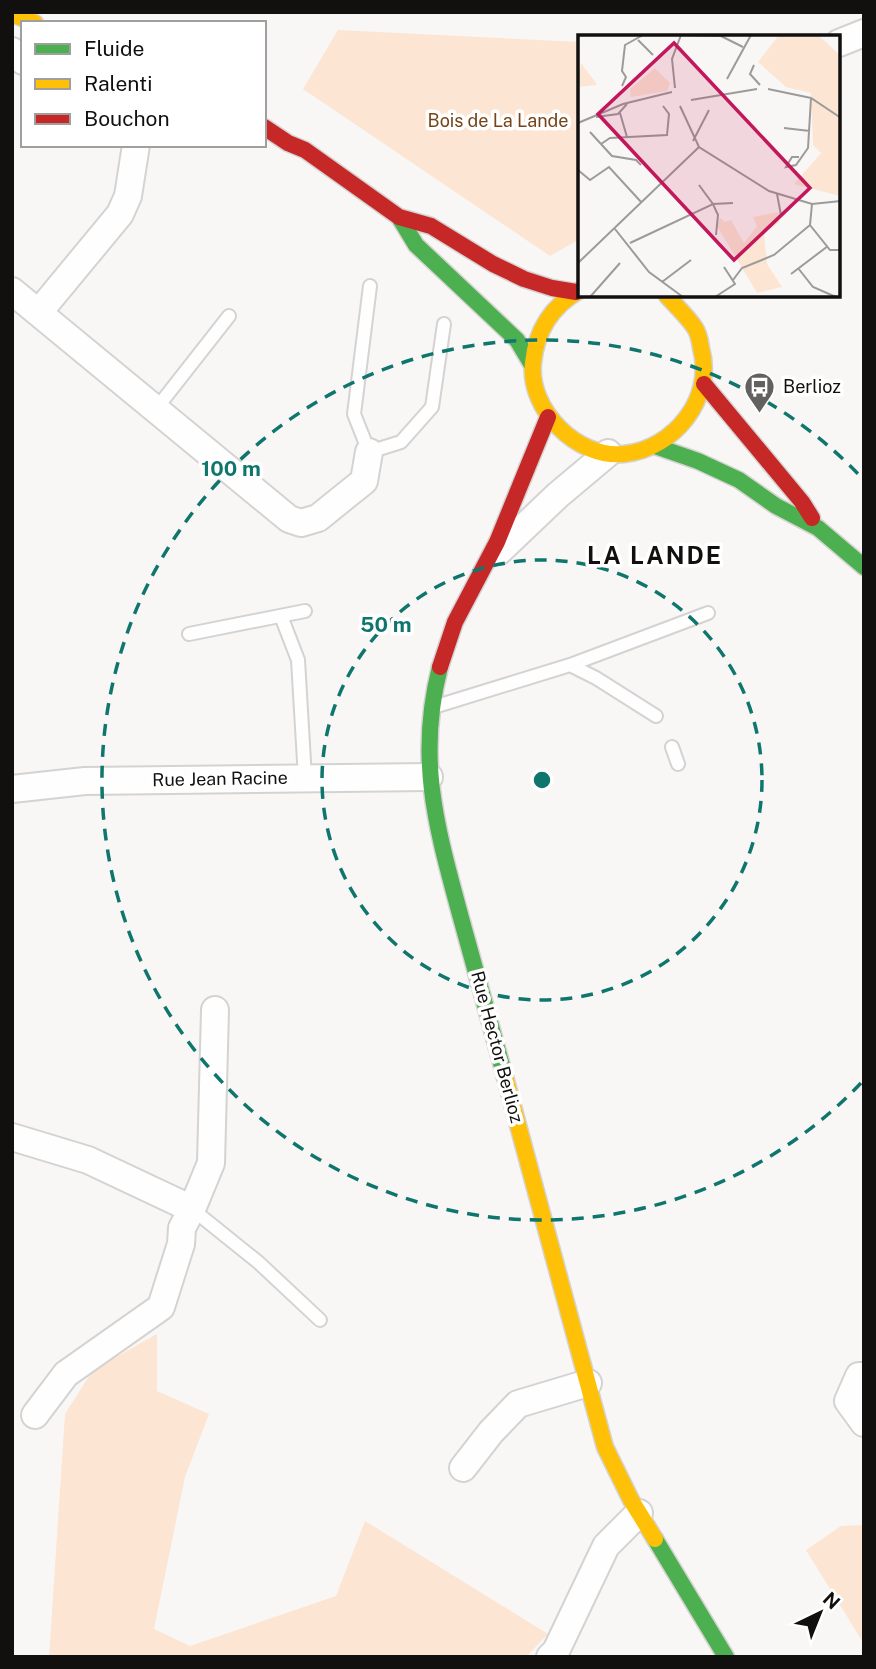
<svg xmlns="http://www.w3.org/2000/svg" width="876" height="1669" font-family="'Public Sans',sans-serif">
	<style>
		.green { fill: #fce5d3 }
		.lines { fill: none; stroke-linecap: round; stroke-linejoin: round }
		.lane-casing { stroke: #d5d3d2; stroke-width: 16 }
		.street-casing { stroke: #d5d3d2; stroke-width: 30 }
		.fast-casing { stroke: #d5d3d2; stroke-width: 19 }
		.slow-casing { stroke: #d5d3d2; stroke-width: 19 }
		.jam-casing { stroke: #d5d3d2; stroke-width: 19 }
		.lane { stroke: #fefefe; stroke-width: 12 }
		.street { stroke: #fefefe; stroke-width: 26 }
		.fast { stroke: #4caf50; stroke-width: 16 }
		.slow { stroke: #ffc107; stroke-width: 16 }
		.jam { stroke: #c62828; stroke-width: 16 }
		.ring { fill: none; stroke: #0f766e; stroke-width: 3.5; stroke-dasharray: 12 9 }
		.labels { text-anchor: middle; stroke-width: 7; stroke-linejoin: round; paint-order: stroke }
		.park-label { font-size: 18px; fill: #764417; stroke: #fff }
		.poi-label { font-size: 18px; fill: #11100f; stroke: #fff; text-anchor: start }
		.street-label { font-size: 18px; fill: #11100f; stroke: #fff }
		.district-label { font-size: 24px; font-weight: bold; letter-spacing: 2px; fill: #11100f; stroke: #fff }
		.inset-road { fill: none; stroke: #9c9b99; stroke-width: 2 }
		.view { fill: #c2185b; fill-opacity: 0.15; stroke: #c2185b; stroke-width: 3.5 }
		.inset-edge { fill: none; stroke: #11100f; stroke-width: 3.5 }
		.centre { fill: #0f766e; stroke: #fff; stroke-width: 3.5 }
		.ring-label { font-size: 21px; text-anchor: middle; font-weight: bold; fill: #0f766e; stroke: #fff; stroke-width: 7; stroke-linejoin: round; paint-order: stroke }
	</style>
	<rect width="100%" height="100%" fill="#f9f7f5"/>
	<path class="green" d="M338,30L580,42V239L550,256L303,89Z
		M157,1334V1391L209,1414L185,1477L154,1629L190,1646L336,1596L365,1521L548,1634L526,1657H49L65,1414L93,1370Z
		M864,1525V1644L806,1550L841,1526Z"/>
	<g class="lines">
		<defs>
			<path id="lane" d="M370,286L354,414L369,452L401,442L432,407L444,324
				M156,409L229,316
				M281,616L298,660L305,778
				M189,634L305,611
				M570,665L596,678L656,716
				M437,706L570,665L708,613
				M672,747L678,764
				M192,1209L258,1262L320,1320"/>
			<path id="street" d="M839,43L864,33
				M12,51L23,61
				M12,291L289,519L301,523L318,518L364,481L369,452
				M39,312L120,214L128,196L136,145
				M499,551L558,495L608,453
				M12,789L85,781L429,777
				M12,1137L88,1160L192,1209L182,1228L181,1244L161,1307L66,1374L35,1415
				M192,1209L211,1163L215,1010
				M864,1376H859L848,1401L864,1423
				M463,1468L491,1432L518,1404L588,1383
				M550,1657L556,1651L606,1546L639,1513"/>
			<path id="fast" d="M399,217L416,245L517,340L532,365
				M655,446L698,461L739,480L776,506L818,528L864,567
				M440,667C416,760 437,829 461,918C476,971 490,1024 505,1077
				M655,1539L726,1657"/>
			<path id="slow" d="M12,14L35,23
				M580,290C552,306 536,331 533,363C528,409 577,459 624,454C674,449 715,398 701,348C700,342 699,334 695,328C688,317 676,306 667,296
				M505,1077L605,1447L631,1500L655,1539"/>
			<path id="jam" d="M264,127L288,143L305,150L399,217L431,226L493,264L524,279L552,288L576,292
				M704,384L802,502L812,518
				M440,667L455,622L497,542L548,417"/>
		</defs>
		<use href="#lane" class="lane-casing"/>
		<use href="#street" class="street-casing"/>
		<use href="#fast" class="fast-casing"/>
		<use href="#slow" class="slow-casing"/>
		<use href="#jam" class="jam-casing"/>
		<use href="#lane" class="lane"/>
		<use href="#street" class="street"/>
		<use href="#fast" class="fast"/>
		<use href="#slow" class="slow"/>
		<use href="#jam" class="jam"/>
	</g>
	<g class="ring">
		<circle cx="542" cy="780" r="220"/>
		<path d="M861 1083A440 440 0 1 1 861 477"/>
	</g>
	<defs>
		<symbol id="bus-pin" viewBox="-11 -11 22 30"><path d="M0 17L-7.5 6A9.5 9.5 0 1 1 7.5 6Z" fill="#626160" stroke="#fff"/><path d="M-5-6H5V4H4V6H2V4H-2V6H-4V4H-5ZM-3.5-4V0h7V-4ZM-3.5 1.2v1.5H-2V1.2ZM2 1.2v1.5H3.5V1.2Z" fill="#fff"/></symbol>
	</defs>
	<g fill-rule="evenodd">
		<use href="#bus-pin" x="742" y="370" width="35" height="47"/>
	</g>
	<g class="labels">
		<g class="park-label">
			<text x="498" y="127">Bois de La Lande</text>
		</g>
		<g class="poi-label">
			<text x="783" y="393">Berlioz</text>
		</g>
		<g class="street-label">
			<text transform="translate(220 779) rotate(-1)" y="6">Rue Jean Racine</text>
			<text transform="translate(497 1047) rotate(75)" y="6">Rue Hector Berlioz</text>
		</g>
		<g class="district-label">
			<text x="655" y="564">LA LANDE</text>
		</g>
	</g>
	<g transform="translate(578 35)">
		<rect width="262" height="262" fill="#f9f7f5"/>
		<path d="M201,0H240L262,20V161L216,149L243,118L235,110L233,58L208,52L180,27ZM3,28L18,48L19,50L0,52ZM77,33L92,48L89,56L53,62L52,54ZM201,177V188L186,198L189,229L204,252L179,258L139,191L142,183L147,187L153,185L166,208L179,191L175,182Z" fill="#fce5d3"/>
		<path class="inset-road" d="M105,0L143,1L165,12M60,5L75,20M176,30L172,39L182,50M149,44L173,0M44,51L48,42L44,36L47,10L65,0M97,53L94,24L103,0M190,54L233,63L263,83M113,65L179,54M102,71L121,112L191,156L234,169L263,166M42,78L49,102M18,82L40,79L49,69M0,88L45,69L94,57M206,93L232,96M12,97L34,121L58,125L63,130M115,106L131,75M23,109L32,103L89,100L91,79L85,71M221,122H214L208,132L218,130L230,113L233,63M0,135L12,145L31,132L64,168M121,150L135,169L155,168M199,159L203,180M234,169L232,190L252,215H263M37,194L71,237L105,262M52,208L135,169L140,180L138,200M0,228L121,112M220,233L235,252L258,262M213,239L250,211M155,245L164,233L196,220L232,190M84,247L113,225M12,262L42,228M137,262L157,249L146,232"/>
		<path class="view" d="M96,8L232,153L156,225L20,79Z"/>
		<rect width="262" height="262" class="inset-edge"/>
	</g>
	<circle cx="542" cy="780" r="10" class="centre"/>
	<g class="ring-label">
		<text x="231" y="476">100 m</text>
		<text x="386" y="632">50 m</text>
	</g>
	<rect width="876" height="1669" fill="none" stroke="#11100f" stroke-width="28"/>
	<rect x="21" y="21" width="245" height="126" fill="#ffffff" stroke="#a09f9f" stroke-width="2"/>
	<rect x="35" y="44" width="35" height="10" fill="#4caf50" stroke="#a09f9f" stroke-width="2"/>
	<text x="84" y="56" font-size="21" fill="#11100f">Fluide</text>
	<rect x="35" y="79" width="35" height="10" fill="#ffc107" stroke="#a09f9f" stroke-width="2"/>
	<text x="84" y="91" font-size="21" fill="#11100f">Ralenti</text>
	<rect x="35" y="114" width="35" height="10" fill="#c62828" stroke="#a09f9f" stroke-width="2"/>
	<text x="84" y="126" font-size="21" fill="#11100f">Bouchon</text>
	<g transform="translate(820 1613) rotate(43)" stroke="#ffffff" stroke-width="5" paint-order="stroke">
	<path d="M0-5L12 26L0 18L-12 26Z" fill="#11100f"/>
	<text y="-10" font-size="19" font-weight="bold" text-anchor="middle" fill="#11100f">N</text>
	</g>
</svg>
